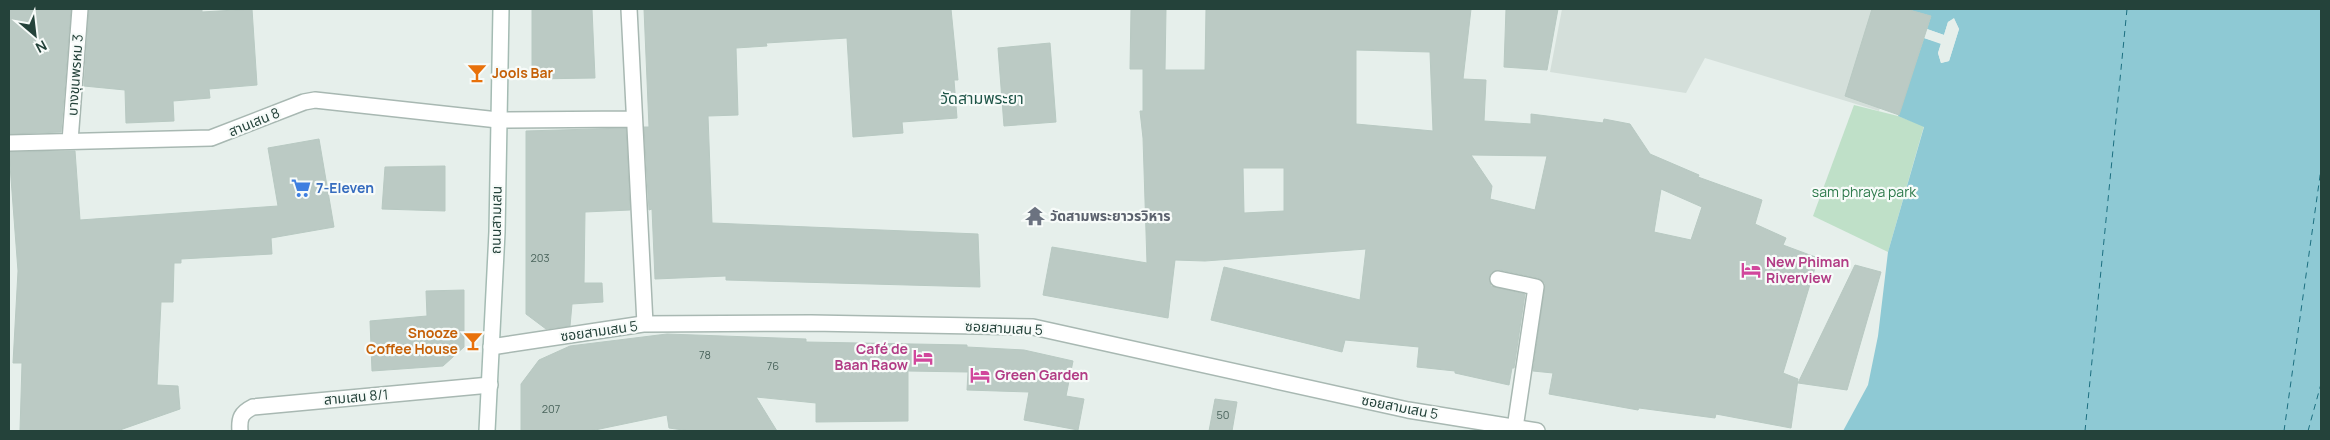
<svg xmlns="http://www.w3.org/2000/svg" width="2330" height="440" font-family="Manrope,'Noto Sans Thai',sans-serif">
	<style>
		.built { fill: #d4dfda }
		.green { fill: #bfe0c8 }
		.water { fill: #8ec9d4 }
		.pier { fill: #e6efeb }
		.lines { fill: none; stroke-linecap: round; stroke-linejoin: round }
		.ferry { stroke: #1c6f80; stroke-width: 1; stroke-dasharray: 6 5; stroke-linecap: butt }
		.building { fill: #bbcac4; stroke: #b8c9c2; fill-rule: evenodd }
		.minor-casing { stroke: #a8b8b2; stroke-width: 18 }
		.secondary-casing { stroke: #a4bbb3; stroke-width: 18 }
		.minor { stroke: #fff; stroke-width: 15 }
		.secondary { stroke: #fff; stroke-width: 15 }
		.labels { text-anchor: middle; stroke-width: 4.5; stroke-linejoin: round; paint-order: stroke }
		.number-label { font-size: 11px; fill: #4a645c }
		.food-label { font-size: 14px; font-weight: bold; fill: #c56008; stroke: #f7fbf9; text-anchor: start }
		.street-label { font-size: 14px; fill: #24423a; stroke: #f7fbf9 }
		.shop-label { font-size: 14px; font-weight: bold; fill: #366cbe; stroke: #f7fbf9; text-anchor: start }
		.park-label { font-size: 14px; fill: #2d7a4b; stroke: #f7fbf9 }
		.worship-label { font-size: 14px; font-weight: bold; fill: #5b616d; stroke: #f7fbf9; text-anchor: start }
		.hotel-label { font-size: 14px; font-weight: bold; fill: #b23c85; stroke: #f7fbf9; text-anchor: start }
		.quarter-label { font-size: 16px; fill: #1f5548; stroke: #f7fbf9 }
	</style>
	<rect width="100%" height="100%" fill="#e6efeb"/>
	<path class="built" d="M1562,9H1905L1879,111L1705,58L1686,93L1550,72Z"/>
	<path class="green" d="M1854,105L1898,116L1924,126L1888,252L1813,216Z"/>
	<path class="water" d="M1906,9H2321V431H1843L1868,385L1878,336L1888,252L1924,127L1898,116L1924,38L1941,43L1938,53L1941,63L1949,61L1959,29L1954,19L1948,22L1944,35L1927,29L1931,16Z"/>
	<path class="pier" d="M1954,18L1959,29L1949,61L1941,63L1938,53L1941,44L1924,38L1925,36L1942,42L1940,53L1943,60L1947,59L1956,29L1953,22L1950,24L1945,37L1926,32L1927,29L1944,35L1948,22Z"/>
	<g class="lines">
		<path class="ferry" d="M2085,431L2127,9
			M2284,431L2321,169
			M2308,431L2321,384"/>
	</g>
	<path class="building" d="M9,9H71L61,132L9,134Z
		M89,9H202V12L252,9L257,85L209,89L210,98L173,101L174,121L126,123L125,90L84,86Z
		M532,9H592L595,78L532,79Z
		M644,9H951L958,80H954L957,118L902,122L903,133L853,137L847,38L766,43L767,46L736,48L738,115L708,116L712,223L978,234L980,287L726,280V276L655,279L652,209L649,210L644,127H649Z
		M1131,9H1166L1165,70H1205L1206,9H1471L1463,79L1486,80L1484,121L1531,124V114L1603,123L1604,119L1630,124L1650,154L1699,175L1698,177L1762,200L1755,224L1786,238L1783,245L1818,258L1783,373L1798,379L1791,428L1716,414L1715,418L1639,408L1638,410L1549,394L1553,373L1533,371L1545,283L1538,278L1500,270L1491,273L1489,278L1491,286L1525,294L1514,368H1512L1509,385L1455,373V371L1417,367L1419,347L1345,340L1342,352L1211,320L1224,267L1360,300L1366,249L1205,261L1175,260L1168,318L1043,295L1052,247L1147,263L1143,138L1140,111H1143V69H1130ZM1356,50L1430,52L1433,131L1356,124ZM1471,155L1547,156L1535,210L1490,199L1492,186ZM1243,168H1284V211L1244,213ZM1661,189L1702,207L1691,240L1654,232Z
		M1506,9H1558L1547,70L1504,67Z
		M1872,9H1906L1931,16L1899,115L1845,96Z
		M1050,43L1056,122L1004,126L998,48Z
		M626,128L630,210L585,212L584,283H602L603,302L572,304L570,326L546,329L526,314V131Z
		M319,139L334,227L271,238L272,254L181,259V263H174L173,302H161L157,385L178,386L180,409L117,431H20L22,363H13L18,271L9,152L75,151L80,220L278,206L268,148Z
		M445,166V211L382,209L385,167Z
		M1855,265L1881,272L1847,390L1798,383Z
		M464,290V347L443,366L372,371L370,321L427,316L426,291Z
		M667,334L806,339V342L967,345V347L1024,350L1073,361L1066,396L1084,399L1078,430L1024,420L1029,392L967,390L968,372L908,371V421L816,422V403L756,397L777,431H690L669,428L667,415L590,431H521V384L539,360L570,346Z
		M1215,399L1237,402L1232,431H1209Z"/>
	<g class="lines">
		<defs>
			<path id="minor" d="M629,9L645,324
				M70,141L80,9
				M9,143L211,138L304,102L315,100L498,120L633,119
				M1498,279L1536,287L1515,428
				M491,347L643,324L811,323L1033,327L1408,410L1537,431
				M240,431C239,418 241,413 253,407L490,385"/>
			<path id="secondary" d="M487,431L497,232L501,9"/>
		</defs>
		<use href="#minor" class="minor-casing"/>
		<use href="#secondary" class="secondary-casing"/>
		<use href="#minor" class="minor"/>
		<use href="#secondary" class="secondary"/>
	</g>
	<defs>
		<symbol id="bar-bare" viewBox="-9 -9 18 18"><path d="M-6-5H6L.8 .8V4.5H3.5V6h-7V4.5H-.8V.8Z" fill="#e8710a" stroke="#f7fbf9" stroke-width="2.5" paint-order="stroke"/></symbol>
		<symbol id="supermarket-bare" viewBox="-9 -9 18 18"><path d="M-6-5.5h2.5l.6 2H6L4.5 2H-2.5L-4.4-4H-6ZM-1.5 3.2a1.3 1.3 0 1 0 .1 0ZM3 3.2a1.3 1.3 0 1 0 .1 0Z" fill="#3f7fe0" stroke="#f7fbf9" stroke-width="2.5" paint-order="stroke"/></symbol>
		<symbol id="temple-bare" viewBox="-9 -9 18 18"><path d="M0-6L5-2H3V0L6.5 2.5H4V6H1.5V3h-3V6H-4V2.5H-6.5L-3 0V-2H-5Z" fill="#6b7280" stroke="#f7fbf9" stroke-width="2.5" paint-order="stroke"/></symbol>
		<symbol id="hotel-bare" viewBox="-9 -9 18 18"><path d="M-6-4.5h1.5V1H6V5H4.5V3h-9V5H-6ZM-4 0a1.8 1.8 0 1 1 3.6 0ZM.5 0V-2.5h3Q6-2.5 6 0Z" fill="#d1479c" stroke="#f7fbf9" stroke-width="2.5" paint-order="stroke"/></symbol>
	</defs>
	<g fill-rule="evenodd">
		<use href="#bar-bare" x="463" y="59" width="28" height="28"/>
		<use href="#supermarket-bare" x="287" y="174" width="28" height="28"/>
		<use href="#temple-bare" x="1021" y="202" width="28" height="28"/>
		<use href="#hotel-bare" x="1737" y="256" width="28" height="28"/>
		<use href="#bar-bare" x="459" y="327" width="28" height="28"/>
		<use href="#hotel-bare" x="909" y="343" width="28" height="28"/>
		<use href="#hotel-bare" x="966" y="361" width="28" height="28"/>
	</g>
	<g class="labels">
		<g class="number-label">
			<text x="540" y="262">203</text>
			<text x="705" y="359">78</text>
			<text x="773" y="370">76</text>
			<text x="551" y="413">207</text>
			<text x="1223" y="419">50</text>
		</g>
		<g class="food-label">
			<text x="492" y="78">Jools Bar</text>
			<text x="458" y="338" text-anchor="end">Snooze<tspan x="458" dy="16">Coffee House</tspan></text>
		</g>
		<g class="street-label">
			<text transform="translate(75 75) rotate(-86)" y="5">บางขุนพรหม 3</text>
			<text transform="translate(254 122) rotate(-22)" y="5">สานเสน 8</text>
			<text transform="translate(496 220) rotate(-89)" y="5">ถนนสามเสน</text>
			<text transform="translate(1004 328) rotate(3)" y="5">ซอยสามเสน 5</text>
			<text transform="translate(599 331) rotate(-8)" y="5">ซอยสามเสน 5</text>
			<text transform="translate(356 397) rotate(-5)" y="5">สามเสน 8/1</text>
			<text transform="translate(1400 407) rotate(11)" y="5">ซอยสามเสน 5</text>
		</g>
		<g class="shop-label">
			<text x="316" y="193">7-Eleven</text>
		</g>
		<g class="park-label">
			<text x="1864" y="197">sam phraya park</text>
		</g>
		<g class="worship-label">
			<text x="1050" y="221">วัดสามพระยาวรวิหาร</text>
		</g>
		<g class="hotel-label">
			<text x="1766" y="267">New Phiman<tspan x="1766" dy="16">Riverview</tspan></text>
			<text x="908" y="354" text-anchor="end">Café de<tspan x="908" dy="16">Baan Raow</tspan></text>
			<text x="995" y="380">Green Garden</text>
		</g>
		<g class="quarter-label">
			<text x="982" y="104">วัดสามพระยา</text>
		</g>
	</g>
	<rect width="2330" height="440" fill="none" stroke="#24423a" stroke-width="20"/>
	<g transform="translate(35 35) rotate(152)" stroke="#f7fbf9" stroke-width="4" paint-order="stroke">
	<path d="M0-4L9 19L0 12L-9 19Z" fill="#24423a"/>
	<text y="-8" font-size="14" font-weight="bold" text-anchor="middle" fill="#24423a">N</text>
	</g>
</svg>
